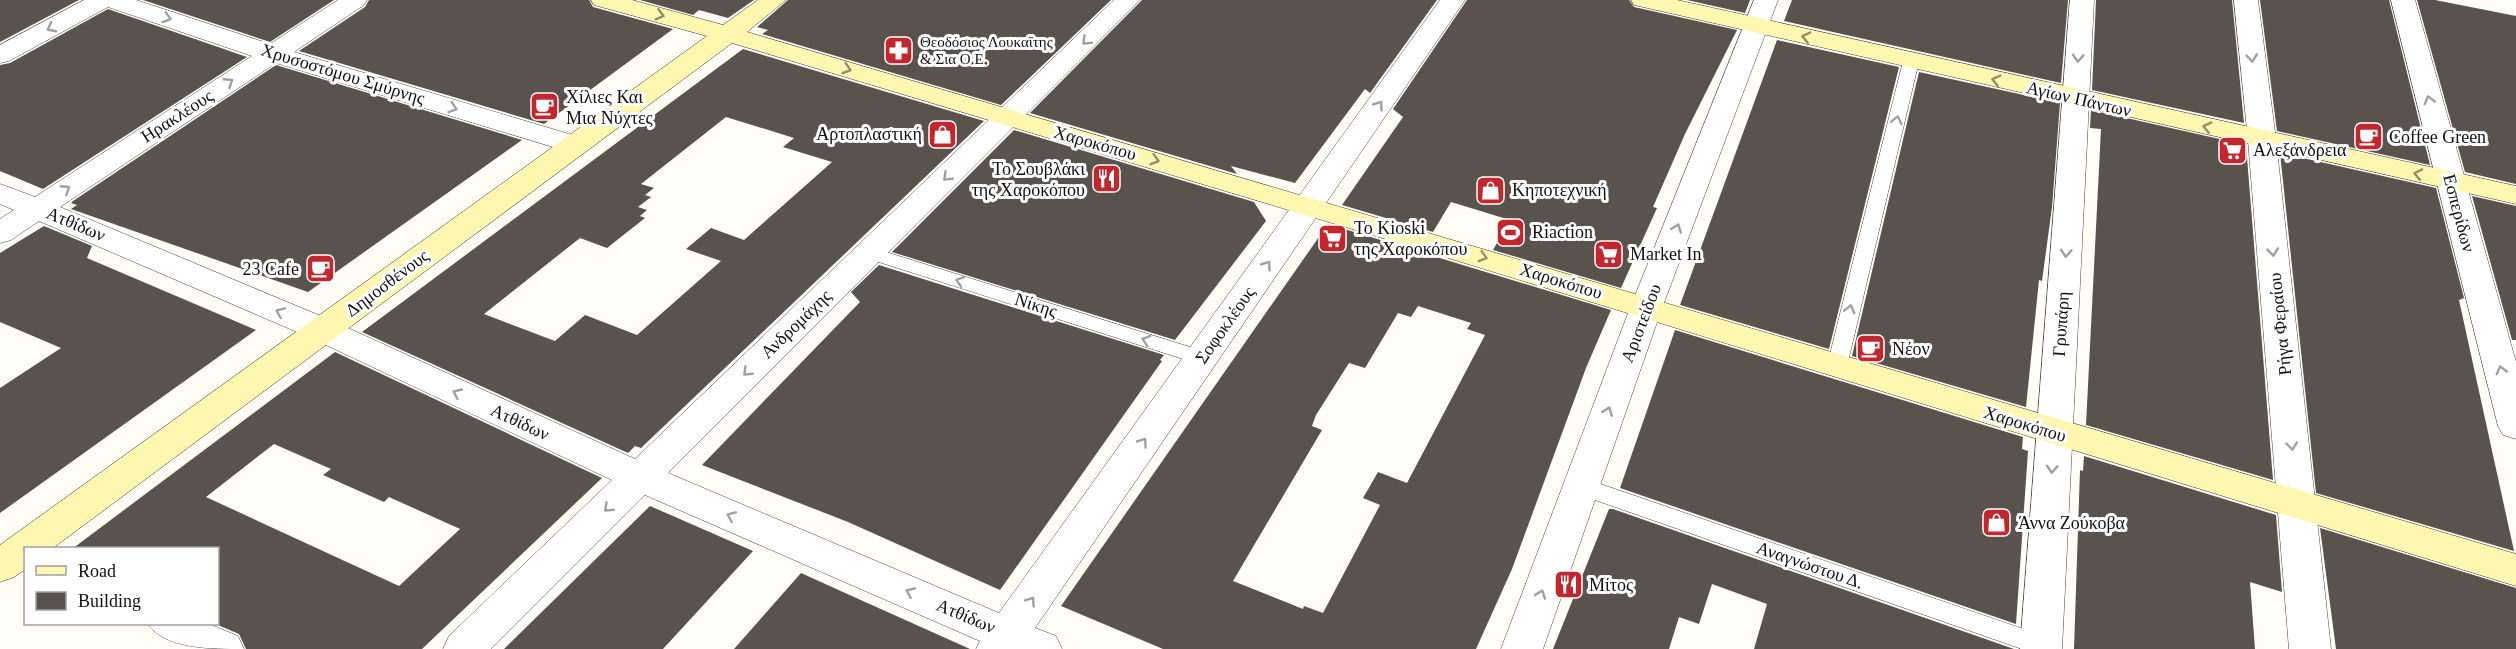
<svg xmlns="http://www.w3.org/2000/svg" width="2516" height="649" font-family="Georgia,serif">
	<style>
		.building { fill: #5a524d; fill-rule: evenodd }
		.lines { fill: none; stroke-linecap: round; stroke-linejoin: round }
		.lane-casing { stroke: #444; stroke-width: 1 }
		.street-casing { stroke: #444; stroke-width: 1 }
		.secondary-casing { stroke: #333; stroke-width: 1 }
		.lane { fill: #fff; fill-rule: evenodd }
		.street { fill: #fff; fill-rule: evenodd }
		.secondary { fill: #fff6b0; fill-rule: evenodd }
		.oneway { stroke: #948f68 }
		.oneway2 { stroke: #a0a0a0 }
		.labels { text-anchor: middle; stroke-width: 6; stroke-linejoin: round; paint-order: stroke }
		.far-poi-label { font-size: 15px; fill: #111; stroke: #fff; text-anchor: start }
		.street-label { font-size: 18px; fill: #111; stroke: #fff }
		.poi-label { font-size: 18px; fill: #111; stroke: #fff; text-anchor: start }
	</style>
	<rect width="100%" height="100%" fill="#fffdf5"/>
	<path class="building" d="M0,0H79L0,42Z
		M143,0H334L270,42Z
		M369,0H589L593,7L673,29L544,124L299,51L365,7Z
		M640,0H754L728,18L699,10L693,15Z
		M788,0H1111L1001,105L762,34L768,30L757,27Z
		M1142,0H1437L1370,93L1365,89L1295,183L1231,166L1237,174L1030,113Z
		M1467,0H1629L1634,7L1737,30L1685,134L1653,207L1657,208L1621,288L1493,250L1510,220L1451,202L1433,232L1342,205L1403,117L1393,109Z
		M1687,0H1750L1745,13Z
		M1792,0H2068L2061,83L1784,21Z
		M2096,0H2232L2244,123L2092,90Z
		M2260,0H2389L2430,165L2277,131Z
		M2417,0H2435L2516,16V184L2465,172Z
		M108,9L247,57L43,189L0,171V65L10,63Z
		M1777,40L1899,67L1829,349L1680,305Z
		M743,49L984,121L641,448L635,446L628,453L362,332ZM726,117L794,138L783,147L832,162L744,240L711,228L686,249L721,261L637,335L585,315L555,341L484,314L580,238L607,248L645,218L640,216L647,210L638,207L651,197L645,195L654,188L641,184Z
		M276,65L522,140L308,292L71,209L77,205L71,203L73,201Z
		M1919,72L2060,103L2052,207L2042,281L2039,280L2026,407L1852,356Z
		M2091,110L2246,145L2273,480L2086,425L2101,129L2090,128Z
		M1014,130L1254,202L1266,221L1175,340L892,252Z
		M2280,153L2436,188L2464,298L2459,300L2514,551L2316,493Z
		M2472,196L2516,206V340H2512Z
		M1328,224L1611,310L1586,368L1512,569L1476,649H1163L1061,606ZM1418,306L1471,323L1467,329L1485,335L1407,483L1378,472L1363,498L1380,505L1323,613L1304,606L1303,609L1233,581L1322,430L1312,426L1316,415L1349,363L1365,368L1398,313L1411,317Z
		M44,226L92,246L87,258L256,330L0,513V388L61,348L0,322V253Z
		M879,265L1164,355L1160,360L1162,361L1000,590L848,522L702,465L860,302L851,292Z
		M1675,330L2023,437L2022,449L2028,451L2016,624L1620,488Z
		M335,352L602,478L422,649H246L239,634L218,625V549H72ZM274,444L331,469L323,475L384,502L389,497L460,529L399,586L206,497Z
		M2084,456L2276,515L2282,592L2250,582L2255,649H2074L2080,470L2083,471Z
		M650,506L753,551L663,649H504Z
		M1609,509H1613L2014,649H1754L1767,604L1712,584L1699,624L1679,617L1669,649H1553Z
		M2320,528L2516,588V649H2336Z
		M801,573L854,597L970,649H734Z"/>
	<g class="lines">
		<defs>
			<path id="lane" d="M1911,56L1919,61L1847,366L1844,371L1837,373L1830,371L1827,366L1903,61Z
				M870,247L1209,353L1212,358L1209,363L1202,365L863,257L861,253Z
				M1580,477L2041,635L2050,638L2053,645L2051,649H2022L1572,492L1569,486L1572,480Z"/>
			<path id="street" d="M84,0H136L270,44L338,0H367L364,5L294,52L586,139L590,145L586,151L576,154L276,63L60,207L335,322L635,459L1114,0H1140L668,473L999,613L1440,0H1465L1035,628L1056,636L1062,649H976L980,641L645,495L491,649H443L449,636L612,480L311,338L39,221L11,240L0,243V219L14,210L0,204V184L35,197L252,56L108,7L9,61L0,63V45Z
				M1754,0H1778L1662,308L1543,649H1501L1630,308Z
				M2070,0H2094L2062,649H2020Z
				M2234,0H2258L2276,140L2331,649H2289L2248,140Z
				M2391,0H2415L2516,362V439L2503,435L2498,426Z
				M148,624H209L238,636L244,649C212,649 164,649 148,624Z"/>
			<path id="secondary" d="M591,0H632L723,25L758,0H786L747,32L2516,554V586L1432,253L732,43L53,548H26V569L14,577L0,582V545L707,36L594,5Z
				M1631,0H1677L2516,186V204L1643,7L1634,5Z"/>
		</defs>
		<use href="#lane" class="lane-casing"/>
		<use href="#street" class="street-casing"/>
		<use href="#secondary" class="secondary-casing"/>
		<use href="#lane" class="lane"/>
		<use href="#street" class="street"/>
		<use href="#secondary" class="secondary"/>
	</g>
	<defs><path id="oneway-chevron" d="M-2-3.5L2.5 0L-2 3.5" fill="none" stroke-width="1.6" stroke-linecap="round" stroke-linejoin="round" transform="scale(1.5)"/></defs>
	<g class="oneway">
		<use href="#oneway-chevron" transform="translate(660 15) rotate(15)"/>
		<use href="#oneway-chevron" transform="translate(1806 37) rotate(-167)"/>
		<use href="#oneway-chevron" transform="translate(847 69) rotate(17)"/>
		<use href="#oneway-chevron" transform="translate(1996 80) rotate(-167)"/>
		<use href="#oneway-chevron" transform="translate(2207 127) rotate(-167)"/>
		<use href="#oneway-chevron" transform="translate(1155 160) rotate(16)"/>
		<use href="#oneway-chevron" transform="translate(2418 174) rotate(-168)"/>
		<use href="#oneway-chevron" transform="translate(1483 257) rotate(17)"/>
	</g>
	<g class="oneway2">
		<use href="#oneway-chevron" transform="translate(167 18) rotate(18)"/>
		<use href="#oneway-chevron" transform="translate(51 28) rotate(152)"/>
		<use href="#oneway-chevron" transform="translate(1086 41) rotate(136)"/>
		<use href="#oneway-chevron" transform="translate(2078 58) rotate(94)"/>
		<use href="#oneway-chevron" transform="translate(2252 58) rotate(83)"/>
		<use href="#oneway-chevron" transform="translate(229 82) rotate(-33)"/>
		<use href="#oneway-chevron" transform="translate(2429 100) rotate(-105)"/>
		<use href="#oneway-chevron" transform="translate(1379 105) rotate(-55)"/>
		<use href="#oneway-chevron" transform="translate(453 108) rotate(17)"/>
		<use href="#oneway-chevron" transform="translate(1897 120) rotate(-76)"/>
		<use href="#oneway-chevron" transform="translate(947 177) rotate(136)"/>
		<use href="#oneway-chevron" transform="translate(66 189) rotate(-33)"/>
		<use href="#oneway-chevron" transform="translate(1677 228) rotate(-69)"/>
		<use href="#oneway-chevron" transform="translate(2273 252) rotate(84)"/>
		<use href="#oneway-chevron" transform="translate(2066 253) rotate(94)"/>
		<use href="#oneway-chevron" transform="translate(1267 265) rotate(-55)"/>
		<use href="#oneway-chevron" transform="translate(960 281) rotate(-162)"/>
		<use href="#oneway-chevron" transform="translate(1850 309) rotate(-76)"/>
		<use href="#oneway-chevron" transform="translate(280 312) rotate(-157)"/>
		<use href="#oneway-chevron" transform="translate(1146 340) rotate(-162)"/>
		<use href="#oneway-chevron" transform="translate(2501 370) rotate(-105)"/>
		<use href="#oneway-chevron" transform="translate(747 372) rotate(136)"/>
		<use href="#oneway-chevron" transform="translate(457 393) rotate(-155)"/>
		<use href="#oneway-chevron" transform="translate(1608 411) rotate(-69)"/>
		<use href="#oneway-chevron" transform="translate(1143 442) rotate(-55)"/>
		<use href="#oneway-chevron" transform="translate(2292 446) rotate(84)"/>
		<use href="#oneway-chevron" transform="translate(2052 469) rotate(94)"/>
		<use href="#oneway-chevron" transform="translate(608 508) rotate(136)"/>
		<use href="#oneway-chevron" transform="translate(731 516) rotate(-157)"/>
		<use href="#oneway-chevron" transform="translate(910 592) rotate(-157)"/>
		<use href="#oneway-chevron" transform="translate(1541 594) rotate(-71)"/>
		<use href="#oneway-chevron" transform="translate(1031 601) rotate(-55)"/>
	</g>
	<defs>
		<symbol id="pharmacy-square" viewBox="-11 -11 22 22"><rect x="-9" y="-9" width="18" height="18" rx="4" fill="#c4262e" stroke="#fff"/><path d="M-2-6h4v4h4v4h-4v4h-4v-4h-4v-4h4Z" fill="#fff"/></symbol>
		<symbol id="cafe-square" viewBox="-11 -11 22 22"><rect x="-9" y="-9" width="18" height="18" rx="4" fill="#c4262e" stroke="#fff"/><path d="M-5.5-4.5H6V0H3Q3 3.5 0 3.5H-2.5Q-5.5 3.5-5.5 0ZM3-3.2v2h1.7v-2ZM-6 4.5H4V6H-6Z" fill="#fff"/></symbol>
		<symbol id="shop-square" viewBox="-11 -11 22 22"><rect x="-9" y="-9" width="18" height="18" rx="4" fill="#c4262e" stroke="#fff"/><path d="M-5-2.5h2.3a2.7 3.5 0 0 1 5.4 0H5L5.5 6h-11ZM-1.5-2.5h3a1.5 2.3 0 0 0-3 0Z" fill="#fff"/></symbol>
		<symbol id="supermarket-square" viewBox="-11 -11 22 22"><rect x="-9" y="-9" width="18" height="18" rx="4" fill="#c4262e" stroke="#fff"/><path d="M-6-5.5h2.5l.6 2H6L4.5 2H-2.5L-4.4-4H-6ZM-1.5 3.2a1.3 1.3 0 1 0 .1 0ZM3 3.2a1.3 1.3 0 1 0 .1 0Z" fill="#fff"/></symbol>
		<symbol id="restaurant-square" viewBox="-11 -11 22 22"><rect x="-9" y="-9" width="18" height="18" rx="4" fill="#c4262e" stroke="#fff"/><path d="M-5-6h1v4h1v-4h1v4h1v-4h1v5L-1.5 .5V6h-2V.5L-5-1ZM5-6V6H3V1.5H1.5Q1.5-4 5-6Z" fill="#fff"/></symbol>
		<symbol id="stadium-square" viewBox="-11 -11 22 22"><rect x="-9" y="-9" width="18" height="18" rx="4" fill="#c4262e" stroke="#fff"/><path d="M0-5a6.5 5 0 1 0 0 10a6.5 5 0 1 0 0-10ZM-3.5-1.8h7v3.6h-7Z" fill="#fff"/></symbol>
	</defs>
	<g fill-rule="evenodd">
		<use href="#pharmacy-square" x="882" y="34" width="33" height="33"/>
		<use href="#cafe-square" x="528" y="90" width="33" height="33"/>
		<use href="#shop-square" x="926" y="118" width="33" height="33"/>
		<use href="#cafe-square" x="2352" y="120" width="33" height="33"/>
		<use href="#supermarket-square" x="2216" y="134" width="33" height="33"/>
		<use href="#restaurant-square" x="1090" y="162" width="33" height="33"/>
		<use href="#shop-square" x="1474" y="174" width="33" height="33"/>
		<use href="#stadium-square" x="1494" y="216" width="33" height="33"/>
		<use href="#supermarket-square" x="1316" y="222" width="33" height="33"/>
		<use href="#supermarket-square" x="1592" y="238" width="33" height="33"/>
		<use href="#cafe-square" x="304" y="252" width="33" height="33"/>
		<use href="#cafe-square" x="1854" y="332" width="33" height="33"/>
		<use href="#shop-square" x="1980" y="506" width="33" height="33"/>
		<use href="#restaurant-square" x="1552" y="568" width="33" height="33"/>
	</g>
	<g class="labels">
		<g class="far-poi-label">
			<text x="920" y="47">Θεοδόσιος Λουκαΐτης<tspan x="920" dy="17">&amp; Σια Ο.Ε.</tspan></text>
		</g>
		<g class="street-label">
			<text transform="translate(343 74) rotate(17)" y="6">Χρυσοστόμου Σμύρνης</text>
			<text transform="translate(2079 99) rotate(13)" y="6">Αγίων Πάντων</text>
			<text transform="translate(177 116) rotate(-33)" y="6">Ηρακλέους</text>
			<text transform="translate(1095 143) rotate(16)" y="6">Χαροκόπου</text>
			<text transform="translate(2459 213) rotate(75)" y="6">Εσπερίδων</text>
			<text transform="translate(76 224) rotate(23)" y="6">Ατθίδων</text>
			<text transform="translate(1561 281) rotate(17)" y="6">Χαροκόπου</text>
			<text transform="translate(387 283) rotate(-37)" y="6">Δημοσθένους</text>
			<text transform="translate(1036 305) rotate(18)" y="6">Νίκης</text>
			<text transform="translate(1641 323) rotate(-69)" y="6">Αριστείδου</text>
			<text transform="translate(796 324) rotate(-44)" y="6">Ανδρομάχης</text>
			<text transform="translate(2061 324) rotate(-86)" y="6">Γρυπάρη</text>
			<text transform="translate(2280 324) rotate(-96)" y="6">Ρήγα Φεραίου</text>
			<text transform="translate(1225 325) rotate(-55)" y="6">Σοφοκλέους</text>
			<text transform="translate(520 422) rotate(25)" y="6">Ατθίδων</text>
			<text transform="translate(2025 424) rotate(17)" y="6">Χαροκόπου</text>
			<text transform="translate(1810 565) rotate(19)" y="6">Αναγνώστου Δ.</text>
			<text transform="translate(966 616) rotate(23)" y="6">Ατθίδων</text>
		</g>
		<g class="poi-label">
			<text x="566" y="103">Χίλιες Και<tspan x="566" dy="21">Μια Νύχτες</tspan></text>
			<text x="922" y="140" text-anchor="end">Αρτοπλαστική</text>
			<text x="2389" y="143">Coffee Green</text>
			<text x="2253" y="156">Αλεξάνδρεια</text>
			<text x="1085" y="175" text-anchor="end">Το Σουβλάκι<tspan x="1085" dy="21">της Χαροκόπου</tspan></text>
			<text x="1512" y="196">Κηποτεχνική</text>
			<text x="1354" y="234">Το Kioski<tspan x="1354" dy="21">της Χαροκόπου</tspan></text>
			<text x="1532" y="238">Riaction</text>
			<text x="1630" y="260">Market In</text>
			<text x="299" y="275" text-anchor="end">23 Cafe</text>
			<text x="1892" y="355">Νέον</text>
			<text x="2018" y="529">Άννα Ζούκοβα</text>
			<text x="1589" y="591">Μίτος</text>
		</g>
	</g>
	<rect x="24" y="547" width="195" height="78" fill="#ffffff" stroke="#a0a0a0" stroke-width="1.5"/>
	<rect x="36" y="566" width="30" height="9" fill="#fff6b0" stroke="#a0a0a0" stroke-width="1.5"/>
	<text x="78" y="577" font-size="18" fill="#111111">Road</text>
	<rect x="36" y="592" width="30" height="18" fill="#5a524d" stroke="#a0a0a0" stroke-width="1.5"/>
	<text x="78" y="607" font-size="18" fill="#111111">Building</text>
</svg>
